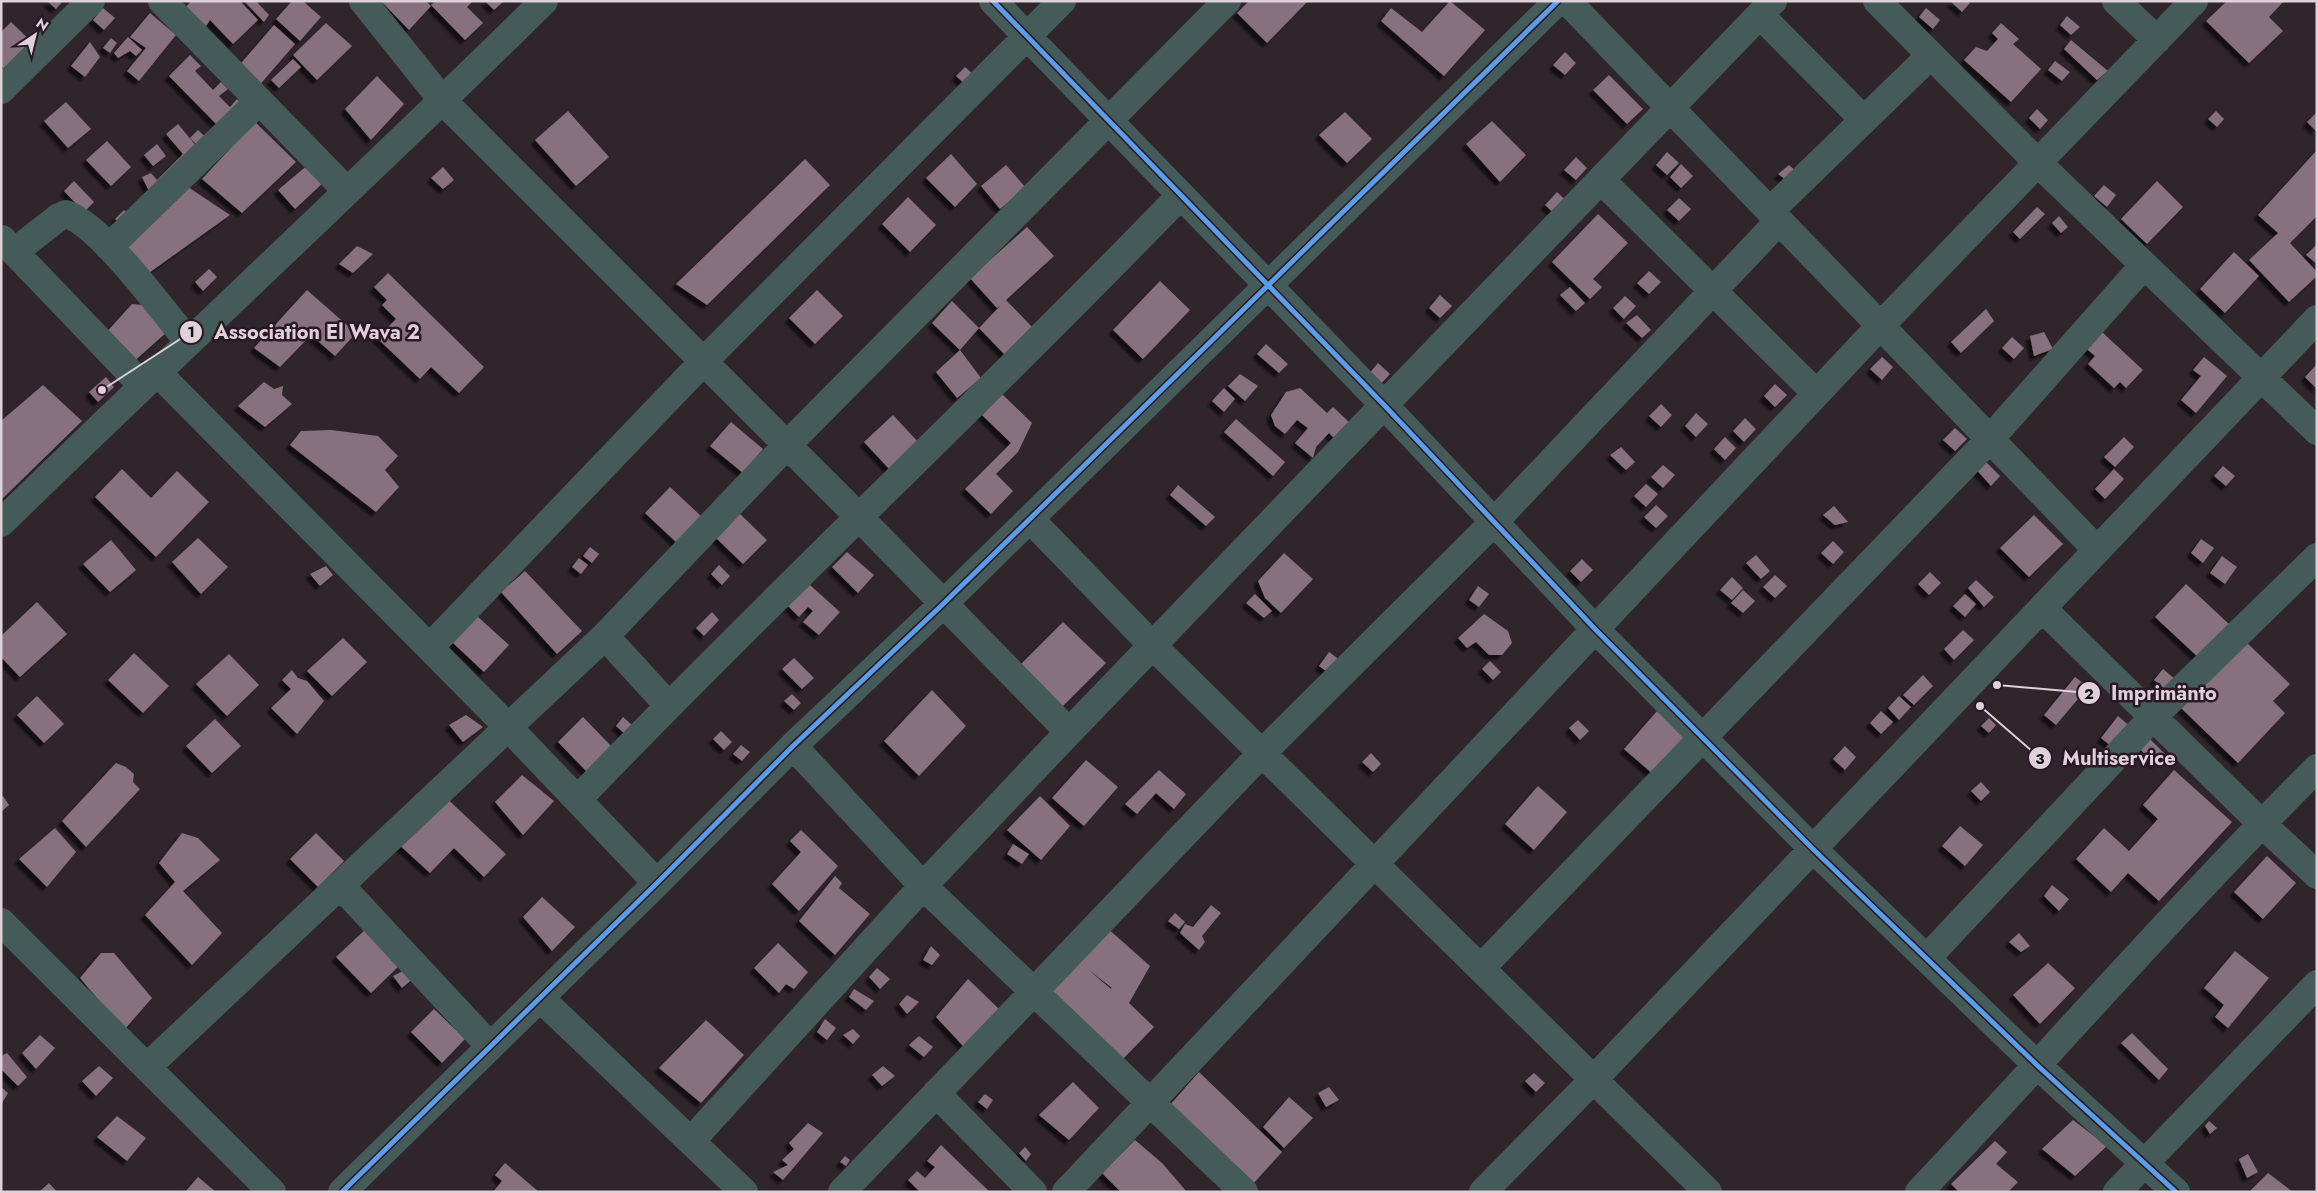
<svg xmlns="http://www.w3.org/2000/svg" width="2318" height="1193" font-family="Jost,sans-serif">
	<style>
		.building { fill: #86717d; fill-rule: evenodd; filter: url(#shadow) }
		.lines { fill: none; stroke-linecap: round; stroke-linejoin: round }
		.minor { stroke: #445b5a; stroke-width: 28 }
		.cycleway-casing { stroke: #2a1822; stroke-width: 8 }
		.cycleway { stroke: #5a9eea; stroke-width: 5 }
		.leader { fill: none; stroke: #ded1d8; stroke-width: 2 }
		.callout-dot { fill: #ded1d8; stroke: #2a1822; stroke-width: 2 }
		.mark-label { font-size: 15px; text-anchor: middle; font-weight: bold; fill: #111 }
		.callout-label { font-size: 20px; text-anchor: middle; font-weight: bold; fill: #ded1d8; stroke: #2a1822; stroke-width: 5; stroke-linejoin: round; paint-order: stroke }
	</style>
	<defs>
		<filter id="shadow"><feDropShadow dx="-4.5" dy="4.5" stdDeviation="1" flood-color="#0009"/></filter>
	</defs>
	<rect width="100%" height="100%" fill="#30252b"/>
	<path class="building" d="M47,1H63L56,9Z
		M191,1H240L258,20L233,44L210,20L206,26L186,7Z
		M244,1H256L269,15L264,22Z
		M292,1H303L321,17L300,41L276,19Z
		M381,1H426L431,6L409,30Z
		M436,1H473L467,7L483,23L465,40L431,5Z
		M485,1H504L494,10Z
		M1249,1H1308L1267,43L1237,13Z
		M1450,1L1485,30L1444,76L1381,21L1391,8L1422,32Z
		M1950,1H1968L1970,3L1962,12Z
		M2227,1H2284L2269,17L2283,31L2249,63L2206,21Z
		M103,8L115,18L104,30L93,20Z
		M1926,8L1940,20L1933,29L1919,17Z
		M150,13L176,35L139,81L127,71L146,48L130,37Z
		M2067,16L2080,27L2071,35L2060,25Z
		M11,22L36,46L9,73L1,66V32Z
		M326,23L352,46L317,80L293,55Z
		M2001,23L2019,39L2013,44L2041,69L2011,102L1964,60L1976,47L1987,51L1998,39L1992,33Z
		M274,25L295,44L257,88L236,69Z
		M128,37L142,50L136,56L130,51L118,58L114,53Z
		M111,38L117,43L110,53L103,48Z
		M2071,40L2108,71L2097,80L2064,49Z
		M90,42L100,57L85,77L71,66Z
		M1565,52L1576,63L1565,75L1553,65Z
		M190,55L201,66L195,71L213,90L221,82L228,89L219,96L230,107L237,99L246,108L223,131L169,76Z
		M293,59L301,67L279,88L271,80Z
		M2055,61L2070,72L2062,81L2048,70Z
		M965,67L974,75L966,85L956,76Z
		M1609,75L1643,109L1627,124L1593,90Z
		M377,76L404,104L371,140L345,109Z
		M66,102L91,129L68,148L44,121Z
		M2037,109L2048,120L2040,129L2029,118Z
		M568,111L609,157L576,186L535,140Z
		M2216,111L2224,119L2217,127L2208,119Z
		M1345,112L1372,139L1347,163L1319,135Z
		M2317,112V132L2307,122Z
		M1492,121L1526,155L1500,182L1466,144Z
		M255,122L296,162L242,213L202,179Z
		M178,124L202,153L156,197L148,189L142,177L151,173L157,180L183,154L166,134Z
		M198,130L212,143L204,152L190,138Z
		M107,141L131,167L111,186L86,160Z
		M157,144L166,156L153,166L144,155Z
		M2317,150V216L2290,243L2317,272V276L2289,302L2249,260L2278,233L2258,215Z
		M1667,152L1679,163L1667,175L1656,165Z
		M951,154L977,184L955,207L926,178Z
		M1576,157L1587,168L1576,180L1564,170Z
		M805,159L830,185L707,305L676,284Z
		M309,164L325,181L295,209L278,190Z
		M1681,164L1693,176L1681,188L1670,177Z
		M1006,165L1026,188L1000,209L981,186Z
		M1789,165L1799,174L1789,182L1778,174Z
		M443,167L454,180L443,189L431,178Z
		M74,181L94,202L84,212L64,191Z
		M2157,181L2183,207L2147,244L2121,219Z
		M2104,185L2116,195L2107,207L2094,196Z
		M188,187L230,215L146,275L122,253Z
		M1557,192L1569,203L1557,216L1545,205Z
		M908,197L936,225L910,252L882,224Z
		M1679,198L1691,209L1679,221L1667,210Z
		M2037,207L2045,214L2020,239L2013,232Z
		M124,210L133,220L124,228L115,219Z
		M1598,214L1628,243L1593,279L1602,287L1590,299L1552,262Z
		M2059,216L2068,227L2061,233L2052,223Z
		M1027,227L1054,256L1006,300L1034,329L1006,356L979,328L960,350L932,323L952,301L979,328L1001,305L997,308L970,278Z
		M2317,244V264L2306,255Z
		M357,246L373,254L353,273L339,264Z
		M2234,252L2259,276L2225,313L2200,289Z
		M209,269L217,277L203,291L195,282Z
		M1649,271L1661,282L1649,294L1637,283Z
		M388,273L484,367L459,393L431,367L420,379L377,338L396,319L382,305L387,300L374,287Z
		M1160,281L1190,310L1143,359L1113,330Z
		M1570,287L1585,303L1576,311L1560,295Z
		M307,290L356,333L335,356L311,335L280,367L254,348Z
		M817,290L843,316L815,344L789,318Z
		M1440,295L1452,306L1440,318L1429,308Z
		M1625,296L1636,306L1624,319L1613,308Z
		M132,304L142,305L168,331L131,364L104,335Z
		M1986,309L1994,321L1961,353L1951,342Z
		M1637,315L1651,330L1642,338L1626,323Z
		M2044,332L2053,349L2034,356L2030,336Z
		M2102,332L2143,370L2126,388L2120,382L2114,388L2088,364L2095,356L2081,344Z
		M2012,337L2024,348L2014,359L2002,348Z
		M1266,344L1288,364L1279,373L1257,354Z
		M960,350L981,378L957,398L936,372Z
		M1882,357L1893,367L1882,380L1870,369Z
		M2204,357L2227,376L2196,413L2181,400L2201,376L2193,370Z
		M1378,363L1390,374L1378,387L1367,376Z
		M2317,364V389L2305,377Z
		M1240,374L1258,386L1245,401L1228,386Z
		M106,377L114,387L98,402L89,392Z
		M264,382L274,389L283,386L282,395L292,404L265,427L238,406Z
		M1775,384L1787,395L1775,407L1764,396Z
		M43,385L82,421L1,500V421Z
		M1224,388L1235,399L1224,412L1212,401Z
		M1300,388L1327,413L1333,407L1350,423L1334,438L1329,433L1316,447L1313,458L1295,443L1308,428L1297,420L1285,434L1275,426L1271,415L1286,392Z
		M1002,394L1032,423L1018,452L996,474L1013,491L991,514L965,489L1011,443L982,415Z
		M1661,404L1672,415L1661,427L1649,416Z
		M1696,413L1708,424L1696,437L1685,426Z
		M893,415L920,444L891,471L864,442Z
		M1745,418L1756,429L1744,442L1733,431Z
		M1236,419L1285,462L1273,476L1224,432Z
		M731,422L763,449L743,473L710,446Z
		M1955,428L1967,439L1955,451L1943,440Z
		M331,430L378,436L398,456L385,470L399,487L376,512L290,445L301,431Z
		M1725,437L1736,448L1725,460L1714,449Z
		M2124,437L2134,447L2115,467L2104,457Z
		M1621,447L1635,462L1626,470L1610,455Z
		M1983,459L2000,476L1991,486L1974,467Z
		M1663,465L1675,475L1663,488L1651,477Z
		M2223,466L2235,476L2226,486L2214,476Z
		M122,469L151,498L177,471L209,502L156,557L95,497Z
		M2114,469L2124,479L2105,499L2095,489Z
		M1646,484L1658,494L1646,507L1634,496Z
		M1178,485L1215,517L1206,526L1170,495Z
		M670,487L702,517L677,543L645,513Z
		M1656,505L1668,516L1656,528L1644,517Z
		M1834,506L1848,522L1835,525L1823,515Z
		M738,512L767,540L743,564L714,536Z
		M2034,515L2063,544L2029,577L2000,548Z
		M198,538L228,567L201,594L172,562Z
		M2201,539L2214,548L2203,563L2191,553Z
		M111,540L136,570L110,592L83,564Z
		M1833,541L1844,552L1833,564L1821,553Z
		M590,547L599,554L592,563L583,556Z
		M847,552L874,575L858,593L832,567Z
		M1284,553L1313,579L1281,613L1265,598L1258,581Z
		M1756,555L1770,571L1761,579L1746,563Z
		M2222,556L2237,567L2225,584L2210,573Z
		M579,558L588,565L581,574L572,567Z
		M1582,559L1593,570L1581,582L1570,571Z
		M719,565L730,576L722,585L711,574Z
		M326,566L333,575L320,586L310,574Z
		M525,571L582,631L557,654L501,592Z
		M1930,572L1941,583L1929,595L1918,584Z
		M1775,575L1787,586L1775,598L1763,587Z
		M1732,577L1743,588L1732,600L1720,590Z
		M1976,580L1994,597L1984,607L1968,588Z
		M2186,584L2230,625L2199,658L2155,617Z
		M810,585L840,612L819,635L803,622L813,611L808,607L799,617L788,606Z
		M1478,586L1489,594L1479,607L1469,600Z
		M1743,590L1755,601L1743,613L1731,603Z
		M1255,594L1272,611L1264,618L1246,603Z
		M1965,594L1976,604L1965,617L1953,606Z
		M37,602L67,634L20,677L1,657V636Z
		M712,612L719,620L704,636L696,628Z
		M1484,614L1508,631L1512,643L1502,655H1489L1476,642L1467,648L1458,638Z
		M477,616L509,645L484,672L452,642Z
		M1063,622L1106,663L1061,708L1019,666Z
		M1963,630L1974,640L1954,660L1944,649Z
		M343,638L367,662L332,696L307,671Z
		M2245,641L2290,684L2273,701L2285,713L2238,763L2180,707Z
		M1329,652L1340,660L1330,674L1319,666Z
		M134,653L169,686L143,713L108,680Z
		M229,654L259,685L227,716L196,684Z
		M794,658L814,678L802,689L782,669Z
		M1490,661L1501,672L1493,680L1482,669Z
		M2163,669L2175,679L2165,689L2154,680Z
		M292,670L298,678L307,681L324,701L297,734L271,708L291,689L282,680Z
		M1923,675L1933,686L1914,705L1903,695Z
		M2075,677L2088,687L2056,725L2044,715Z
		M932,690L966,726L919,776L884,741Z
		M792,694L801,703L794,710L784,701Z
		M37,696L64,724L44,743L17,715Z
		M1899,696L1911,707L1899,720L1888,708Z
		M1657,711L1687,737L1654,775L1624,749Z
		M1881,711L1893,722L1881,734L1870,723Z
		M466,715L483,727L463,742L449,725Z
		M2118,716L2132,728L2115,749L2101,738Z
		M583,717L615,750L590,775L558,742Z
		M623,717L632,725L625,734L616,726Z
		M1989,718L1996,725L1989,733L1981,726Z
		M215,719L241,746L212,773L186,746Z
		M1578,720L1589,731L1580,740L1569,728Z
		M721,731L732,742L724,750L713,739Z
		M2150,739L2165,754L2155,765L2140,749Z
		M741,745L750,752L742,761L733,754Z
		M1845,746L1856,757L1845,770L1833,759Z
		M1371,753L1381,764L1373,772L1362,762Z
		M1086,760L1118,787L1084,826L1052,798Z
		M116,763L126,767L134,774L133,782L140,789L86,847L62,821Z
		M1159,770L1186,794L1174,809L1156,793L1137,814L1125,804Z
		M2174,770L2232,822L2159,901L2128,873L2111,892L2076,859L2104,828L2129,851L2158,819L2143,805Z
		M522,775L554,801L523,835L495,802Z
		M1981,782L1990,792L1981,801L1971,791Z
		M1538,786L1567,812L1534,850L1505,824Z
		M440,792L506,854L484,877L454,848L430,873L395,841Z
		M3,796L9,805L1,812V797Z
		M1040,796L1070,826L1041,860L1007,830Z
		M1960,826L1983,845L1965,866L1942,846Z
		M55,828L76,852L47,887L19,859Z
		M801,830L838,866L799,911L772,884L801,852L790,841Z
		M182,833L198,838L220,860L183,891L222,933L192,965L145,915L175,882L159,863Z
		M316,833L344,861L318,887L290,859Z
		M1013,844L1029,854L1022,864L1007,854Z
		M2267,856L2296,883L2263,919L2234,892Z
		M835,876L842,883L839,888L870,914L835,955L799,921Z
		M2052,885L2069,899L2059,911L2044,896Z
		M542,897L575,927L552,951L523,917Z
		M1211,905L1221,913L1202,936L1205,942L1199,950L1180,933L1185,924L1193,927Z
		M1175,913L1185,922L1179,929L1168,921Z
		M1105,926L1150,966L1129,1003L1154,1027L1122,1060L1046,993ZM1089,970L1112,988L1111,989L1098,978Z
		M367,928L401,964L371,993L336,957Z
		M2019,933L2030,946L2021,952L2009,942Z
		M778,943L808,972L794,989L786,984L779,993L754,968Z
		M931,946L940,955L932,965L923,960Z
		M2235,951L2269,978L2228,1028L2215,1017L2224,1005L2204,988Z
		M101,953H114L152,998L124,1030L80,978Z
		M2048,963L2075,988L2040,1024L2013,995Z
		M409,968L415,977L402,988L393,976Z
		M877,968L890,979L880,989L869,977Z
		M968,979L1000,1010L964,1047L936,1017Z
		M854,989L874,1001L866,1010L849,997Z
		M907,995L919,1002L907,1014L899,1004Z
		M434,1009L465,1039L442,1063L411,1032Z
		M825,1019L836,1028L827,1040L817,1032Z
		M706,1020L744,1055L701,1103L659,1068Z
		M853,1029L860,1036L853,1044L843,1035Z
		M2132,1033L2168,1069L2159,1080L2121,1043Z
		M40,1035L55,1048L36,1069L22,1053Z
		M919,1036L933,1047L924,1057L909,1045Z
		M7,1053L27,1077L18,1086L1,1069V1056Z
		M99,1066L113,1078L96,1096L82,1081Z
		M883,1066L895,1076L882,1086L872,1075Z
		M1199,1072L1282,1152L1252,1185L1169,1106Z
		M1534,1073L1545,1083L1536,1092L1525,1081Z
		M1073,1082L1099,1108L1069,1140L1039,1115Z
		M1,1087L8,1093L1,1105Z
		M1329,1087L1339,1100L1326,1107L1318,1093Z
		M985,1094L993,1100L987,1109L978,1102Z
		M1289,1097L1313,1118L1284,1148L1263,1127Z
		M117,1116L146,1138L127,1161L97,1137Z
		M2073,1120L2107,1146L2075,1176L2042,1149Z
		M2209,1121L2217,1128L2210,1134L2205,1126Z
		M808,1123L823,1133L783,1180L773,1172L788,1165L782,1160L794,1149L789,1143Z
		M1135,1140L1162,1163L1187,1192H1121L1102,1173Z
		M1995,1141L2007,1152L1996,1164L2018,1182L2008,1192H1959L1951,1184Z
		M941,1145L973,1176L990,1192H920L908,1180L917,1171L925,1178L935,1167L927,1161Z
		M1025,1147L1031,1154L1026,1161L1019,1153Z
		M2248,1154L2258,1172L2247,1178L2239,1159Z
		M845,1156L850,1160L846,1166L840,1162Z
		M505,1163L539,1192H493L502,1181L495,1175Z
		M2268,1173L2293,1192H2249Z
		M198,1177L216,1192H185Z
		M49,1183L57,1192H39Z"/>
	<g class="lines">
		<path class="minor" d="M162,1L347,191
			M363,1L443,101L858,516L1069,732
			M993,1L1385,406L1595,629L1813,849L2038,1066L2176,1192
			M1567,1L2097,550
			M1877,1L2038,163L2317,431
			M2116,1L2157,40
			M1760,15L1864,120
			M1,90L91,1
			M1601,180L1816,393
			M1770,211L1931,55
			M2,239L142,385
			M109,247L259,101
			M14,252L59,217L66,214C101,225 162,310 188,341
			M156,371L507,726L657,883
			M1030,519L1152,645L1708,1192
			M1,523C181,347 366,177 544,1
			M2042,608L2261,823L2317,875
			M605,636L668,705
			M430,647L703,362L1062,1
			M793,746L923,886L1244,1192
			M578,799C775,594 983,400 1180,196
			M340,885L490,1046
			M1,922L272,1192
			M1927,958L2153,717L2317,557
			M1481,968L1990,439L2144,265
			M540,998L744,1192
			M147,1067L605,636L786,446L1227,1
			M936,1093L1033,1192
			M691,1141L923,886L1069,732L1773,1
			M342,1192L657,883L793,746L942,605L1558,1
			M842,1192L1262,753L1494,522L1779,221
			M1066,1192L1881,325L2194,1
			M1483,1192L1593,1080L2317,319
			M1919,1192C2052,1051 2180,905 2317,768
			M2117,1192L2317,984"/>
		<defs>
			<path id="cycleway" d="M993,1L1385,406L1595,629L1813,849L2038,1066L2176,1192
				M342,1192L657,883L793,746L942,605L1558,1"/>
		</defs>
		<use href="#cycleway" class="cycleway-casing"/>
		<use href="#cycleway" class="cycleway"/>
	</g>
	<path class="leader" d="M102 390L191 332M1997 685L2089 693M1980 706L2040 758"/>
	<g class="callout-dot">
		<circle cx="102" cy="390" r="5"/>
		<circle cx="1997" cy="685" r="5"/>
		<circle cx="1980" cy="706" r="5"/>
		<circle cx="191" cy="332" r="12"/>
		<circle cx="2089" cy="693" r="12"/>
		<circle cx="2040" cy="758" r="12"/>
	</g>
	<g class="mark-label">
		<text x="191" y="337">1</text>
		<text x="2089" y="699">2</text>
		<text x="2040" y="764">3</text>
	</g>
	<g class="callout-label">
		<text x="317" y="339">Association El Wava 2</text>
		<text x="2164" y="700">Imprimänto</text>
		<text x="2119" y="765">Multiservice</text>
	</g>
	<rect width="2318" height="1193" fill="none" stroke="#ded1d8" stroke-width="5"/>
	<g transform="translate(35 35) rotate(35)" stroke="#2a1822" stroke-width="4" paint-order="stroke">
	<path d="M0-4L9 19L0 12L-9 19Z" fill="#ded1d8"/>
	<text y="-8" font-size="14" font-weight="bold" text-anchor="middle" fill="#ded1d8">N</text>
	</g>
</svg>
